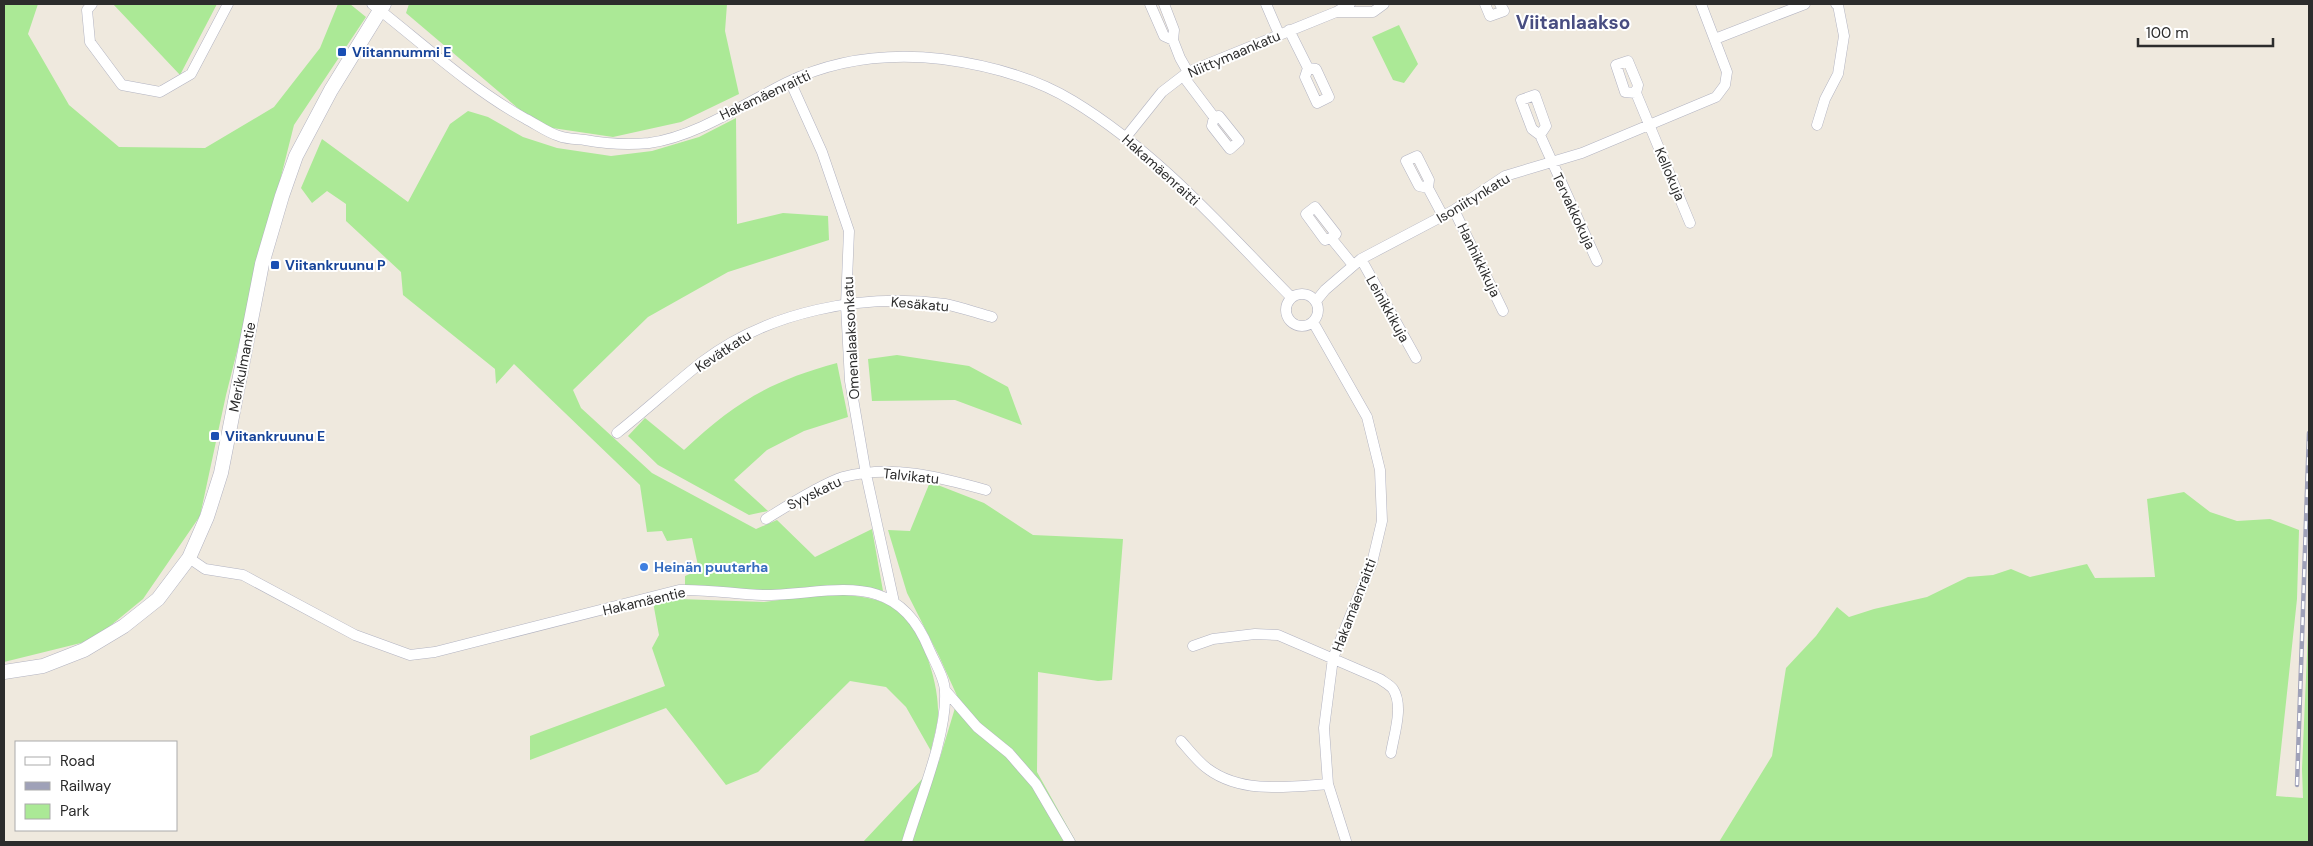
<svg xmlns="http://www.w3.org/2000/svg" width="2313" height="846" font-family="'DM Sans',sans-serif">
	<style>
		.green { fill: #abe996 }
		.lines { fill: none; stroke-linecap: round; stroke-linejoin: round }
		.street-casing { stroke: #b2b3c1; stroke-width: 11 }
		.secondary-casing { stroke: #b2b3c1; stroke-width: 15 }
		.street { stroke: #fff; stroke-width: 10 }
		.secondary { stroke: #fff; stroke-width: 14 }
		.rail-casing { stroke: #9fa1b8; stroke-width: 4.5 }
		.rail { stroke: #fff; stroke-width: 2.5; stroke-dasharray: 8; stroke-linecap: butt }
		.transit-dot { fill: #1a4fb4; stroke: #fff; stroke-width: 2 }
		.shop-dot { fill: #3f7fe0; stroke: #fff; stroke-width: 2 }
		.labels { text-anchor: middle; stroke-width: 4; stroke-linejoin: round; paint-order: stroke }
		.transit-label { font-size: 14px; font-weight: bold; fill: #164399; stroke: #fff; text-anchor: start }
		.street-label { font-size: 14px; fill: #2c2c2c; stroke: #fff }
		.shop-label { font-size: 14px; font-weight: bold; fill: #366cbe; stroke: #fff; text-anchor: start }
		.district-label { font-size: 19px; font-weight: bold; fill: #484d81; stroke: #fff }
	</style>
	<rect width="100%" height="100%" fill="#efe9de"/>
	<path class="green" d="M4,4H38L28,34L69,105L119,147L205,148L274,107L320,48L338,4H350L366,17L294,125L226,395L200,516L143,599L93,640L4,662Z
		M113,4H217L180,75Z
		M409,4H727L725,31L739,94L681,122L613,137L539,126L406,13Z
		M1399,25L1418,64L1404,83L1393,80L1372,37Z
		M468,111L488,117L523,137L557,148L611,156L652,151L699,137L736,118L737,224L783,213L828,216L829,240L728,272L648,317L573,390L581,408L652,473L756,529L777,520L815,557L872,529L883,591C844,579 803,591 762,591C736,590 711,585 685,586V576L699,570L692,538L667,541L662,531L647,532L640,485L514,364L496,384L495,369L403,295L401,272L346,221V204L327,191L312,203L301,188L322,139L408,202L450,124Z
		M897,355L969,366L1008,387L1022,425L955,400L872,401L868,359Z
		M837,363L848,417L804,431L767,450L734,480L768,511L749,515L658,465L628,436L645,418L684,450C734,403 770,381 837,363Z
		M930,482L984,503L1033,535L1123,539L1112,680L1098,681L1038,672L1037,772L1076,842H863L939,761L958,698L939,656L907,593L888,530L910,531Z
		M2184,492L2210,512L2237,521L2270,519L2299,530L2297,599L2276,796L2303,798L2302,769L2309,608V842H1719L1772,756L1786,668L1816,636L1837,607L1849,617L1874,609L1927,597L1968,577L1993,575L2011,569L2030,577L2087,564L2095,578L2155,577L2147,499Z
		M825,594C848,595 871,595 893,607C920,622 938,680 938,709C939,723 933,738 931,751L906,707L886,687L850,681L758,772L726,785L666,708L530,760V736L665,686L652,648L659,635L653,602L679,599L764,602Z"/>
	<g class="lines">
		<defs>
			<path id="street" d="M92,4L87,10L90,42L122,85L160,92L191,74L228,4
				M372,4C422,43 470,88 526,119C536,124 548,133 559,136C567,139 577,139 585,140C607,144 627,145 649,143C695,137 744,104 786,83C835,59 888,53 942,59C987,65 1034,77 1073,101C1157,152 1223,228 1291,297
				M1150,4L1164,36L1173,40
				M1164,4L1174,30L1173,40L1180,58L1188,72
				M1266,4L1279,34
				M1485,4L1490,16L1504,11L1500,4
				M1336,12H1373L1384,4
				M1289,30L1308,68L1316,69L1329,97L1317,103L1305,77L1308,68
				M1715,39L1805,4
				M1183,76L1214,117L1219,116L1239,141L1230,149L1212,126L1214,117
				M790,81L822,152L849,231L846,305L850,381L866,474L894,602
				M1636,93L1625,92L1616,65L1628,61L1638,85L1636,93L1690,223
				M1817,125L1825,99L1838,74L1844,36L1838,5L1836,4
				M1540,135L1532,129L1521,100L1535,95L1546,126L1540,135L1597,261
				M1126,137L1162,92L1188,72L1336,12L1350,4
				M1428,188L1419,186L1406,161L1417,156L1429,180L1428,188L1443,216
				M1454,210L1503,311
				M1331,238L1325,240L1306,214L1315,207L1336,234L1331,238L1353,265
				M1361,259L1416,358
				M1286 310a16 16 0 1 1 32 0a16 16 0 1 1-32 0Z
				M1316,301L1325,290L1361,259L1454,210L1505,176L1582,153L1716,97L1725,85L1727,72L1701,4
				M1313,322L1367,417L1380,470L1382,521L1372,563L1333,658L1324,728L1328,784L1346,841
				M617,433C646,410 673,385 702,362C769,311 862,293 945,304C960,307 977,313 992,317
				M766,519C787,506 821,484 843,477C892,464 939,477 986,490
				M189,558L205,569L243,575L355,635L410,655L435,652L679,590C707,589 735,594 763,595C831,595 896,566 929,649C934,661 945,678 945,692C947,735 920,799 907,842
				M1193,646L1213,639L1255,634L1278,635L1380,679C1384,682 1390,685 1393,689C1404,706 1394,734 1391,753
				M945,690L977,727L1009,753L1036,784L1070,842
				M1181,741C1189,750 1198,762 1208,769C1242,794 1288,787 1328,784"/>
			<path id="secondary" d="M4,672L43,666L84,650L124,626L158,599L189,558L207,517L221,473L262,264L282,196L296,156L331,90L384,4"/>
		</defs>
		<use href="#street" class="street-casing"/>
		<use href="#secondary" class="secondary-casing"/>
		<use href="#street" class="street"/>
		<use href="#secondary" class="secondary"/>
		<defs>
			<path id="rail" d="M2297,785L2309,433"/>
		</defs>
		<use href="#rail" class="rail-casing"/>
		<use href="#rail" class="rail"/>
	</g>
	<g class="transit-dot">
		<rect x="337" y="47" width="10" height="10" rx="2.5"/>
		<rect x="270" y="260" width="10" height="10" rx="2.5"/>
		<rect x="210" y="431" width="10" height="10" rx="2.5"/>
	</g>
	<circle class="shop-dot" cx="644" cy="567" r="5"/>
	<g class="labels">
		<g class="transit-label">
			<text x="352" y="57">Viitannummi E</text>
			<text x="285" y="270">Viitankruunu P</text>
			<text x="225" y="441">Viitankruunu E</text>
		</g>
		<g class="street-label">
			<text transform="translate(1234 54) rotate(-23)" y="5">Niittymaankatu</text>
			<text transform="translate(765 95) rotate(-25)" y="5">Hakamäenraitti</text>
			<text transform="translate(1161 170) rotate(42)" y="5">Hakamäenraitti</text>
			<text transform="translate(1670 174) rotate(67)" y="5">Kellokuja</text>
			<text transform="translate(1473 198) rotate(-31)" y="5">Isoniitynkatu</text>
			<text transform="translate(1574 211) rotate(65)" y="5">Tervakkokuja</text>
			<text transform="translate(1479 260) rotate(64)" y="5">Hanhikkikuja</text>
			<text transform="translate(920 304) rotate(5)" y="5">Kesäkatu</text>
			<text transform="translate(1388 309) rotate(61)" y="5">Leinikkikuja</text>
			<text transform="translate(851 338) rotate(-93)" y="5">Omenalaaksonkatu</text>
			<text transform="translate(723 351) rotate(-33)" y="5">Kevätkatu</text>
			<text transform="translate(242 367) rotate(-79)" y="5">Merikulmantie</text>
			<text transform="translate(911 476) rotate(6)" y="5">Talvikatu</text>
			<text transform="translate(814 493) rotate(-26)" y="5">Syyskatu</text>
			<text transform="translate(644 601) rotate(-13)" y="5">Hakamäentie</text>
			<text transform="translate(1354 605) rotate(-69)" y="5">Hakamäenraitti</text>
		</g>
		<g class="shop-label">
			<text x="654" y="572">Heinän puutarha</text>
		</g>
		<g class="district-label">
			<text x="1573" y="29">Viitanlaakso</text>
		</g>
	</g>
	<rect width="2313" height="846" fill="none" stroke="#2c2c2c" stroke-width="10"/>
	<rect x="15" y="741" width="162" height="90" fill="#ffffff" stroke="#ababab"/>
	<rect x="25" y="757" width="25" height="8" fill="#ffffff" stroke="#ababab"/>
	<text x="60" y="766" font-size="15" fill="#2c2c2c">Road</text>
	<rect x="25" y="782" width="25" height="8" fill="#9fa1b8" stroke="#ababab"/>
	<text x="60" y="791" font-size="15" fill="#2c2c2c">Railway</text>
	<rect x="25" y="804" width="25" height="15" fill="#abe996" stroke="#ababab"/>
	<text x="60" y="816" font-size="15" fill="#2c2c2c">Park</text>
	<path d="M2138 38v8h135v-8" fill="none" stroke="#2c2c2c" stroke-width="2.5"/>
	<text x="2146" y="38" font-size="15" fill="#2c2c2c" stroke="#ffffff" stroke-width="4" paint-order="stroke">100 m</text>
</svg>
